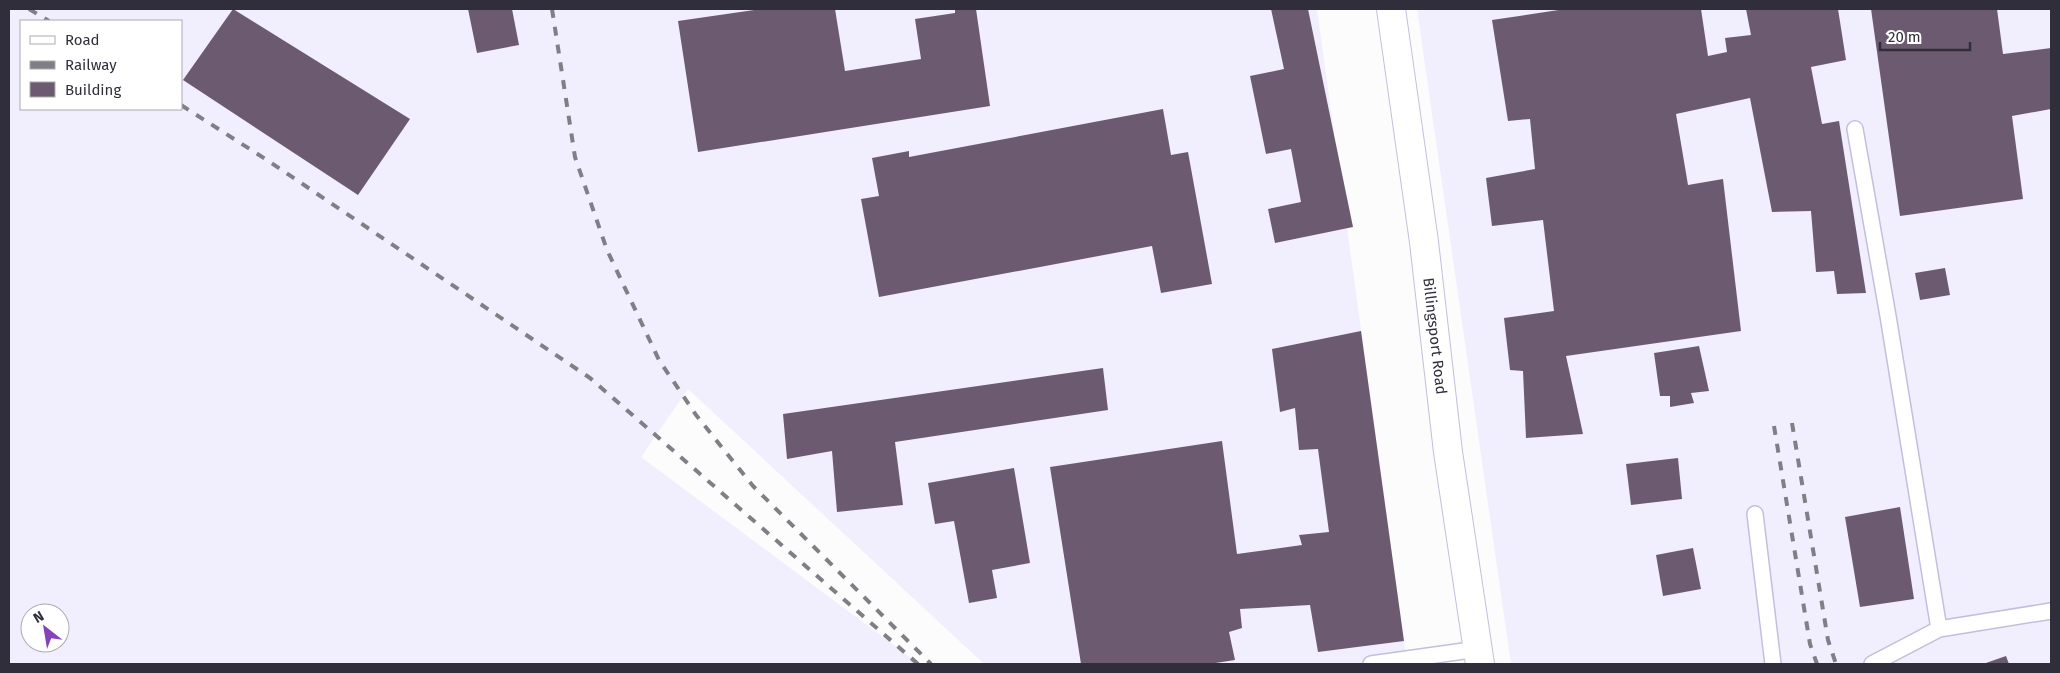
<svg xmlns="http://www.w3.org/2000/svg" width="2060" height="673" font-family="'Fira Sans',sans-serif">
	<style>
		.built { fill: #f1effe; fill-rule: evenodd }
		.building { fill: #6c5a71 }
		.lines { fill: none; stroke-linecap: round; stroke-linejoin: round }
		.lane-casing { stroke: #c4bedc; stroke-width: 18 }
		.secondary-casing { stroke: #c4bedc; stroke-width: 30 }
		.lane { stroke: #fff; stroke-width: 15 }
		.secondary { stroke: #fff; stroke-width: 28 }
		.rail { stroke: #807f86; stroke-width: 4; stroke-dasharray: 9 9; stroke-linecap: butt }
		.labels { text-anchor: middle; stroke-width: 5; stroke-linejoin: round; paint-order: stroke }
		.street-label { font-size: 15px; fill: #302e3a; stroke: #fff }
	</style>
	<rect width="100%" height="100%" fill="#fcfcfc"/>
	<path class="built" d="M9,9H1317L1407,664H984L688,389L641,457L919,664H9ZM21,21H181V109H21ZM30,613H60V643H30Z
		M1417,9H2051V664H1511Z"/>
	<path class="building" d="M233,9L410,119L358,195L183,80Z
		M468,9H512L519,45L477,53Z
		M761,9H835L845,71L921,59L915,19L955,13V9H976L990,106L698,152L678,21Z
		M1271,9H1308L1353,227L1275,243L1268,209L1301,202L1291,149L1266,154L1250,76L1284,69Z
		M1565,9H1701L1708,56L1727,52L1725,38L1751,35L1746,9H1838L1846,60L1811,67L1822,124L1839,121L1866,293L1837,294L1834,271L1816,272L1811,211L1772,212L1750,98L1676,114L1688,185L1723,179L1741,331L1566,356L1583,434L1526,438L1523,371L1510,370L1504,318L1554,311L1543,220L1492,226L1486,178L1535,169L1530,119L1508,121L1492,20Z
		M1871,9H1997L2003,54L2051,48V109L2012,116L2023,199L1900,216Z
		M1163,109L1171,155L1188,152L1212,284L1161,293L1152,246L879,297L861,199L879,196L872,158L909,151V157Z
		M1945,268L1950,295L1920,300L1915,273Z
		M1361,331L1404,641L1318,652L1310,605L1240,609L1242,628L1229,632L1235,660L1209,664H1081L1050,467L1222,441L1237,554L1302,545L1299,535L1329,532L1318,449L1299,450L1295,408L1280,412L1272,349Z
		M1699,346L1709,391L1691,393L1694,403L1670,407V396H1660L1654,353Z
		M1103,368L1108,410L895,442L903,505L837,512L832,451L787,459L783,414Z
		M1678,458L1682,499L1631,505L1626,464Z
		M1014,468L1030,563L992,570L997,598L969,603L954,521L935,524L928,483Z
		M1900,507L1914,599L1860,607L1845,517Z
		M1693,548L1701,589L1663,596L1656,555Z
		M2006,656L2009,664H1983Z"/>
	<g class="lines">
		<defs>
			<path id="lane" d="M1855,129L1888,316L1939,629
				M1755,514L1773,664
				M1371,664L1478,649
				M1872,664L1939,629L2051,611"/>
			<g id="secondary">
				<path id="s1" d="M1391,9L1424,242L1448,452L1480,664"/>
			</g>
		</defs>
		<use href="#lane" class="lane-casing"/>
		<use href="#secondary" class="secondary-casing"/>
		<use href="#lane" class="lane"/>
		<use href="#secondary" class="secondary"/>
		<path class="rail" d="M29,9L49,21
			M552,9L575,157L607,250L659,360L696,415L753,486L931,664
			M181,105L270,162L590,378L918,664
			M1792,423L1828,640L1836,664
			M1774,426L1810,644L1817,664"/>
	</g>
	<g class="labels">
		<g class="street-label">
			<text dy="5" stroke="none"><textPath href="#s1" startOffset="330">Billingsport Road</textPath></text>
		</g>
	</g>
	<rect width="2060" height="673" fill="none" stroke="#302e3a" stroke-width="20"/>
	<rect x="20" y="20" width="162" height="90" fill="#ffffff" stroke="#acabb0"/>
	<rect x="30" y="36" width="25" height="8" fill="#ffffff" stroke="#acabb0"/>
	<text x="65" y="45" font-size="15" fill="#302e3a">Road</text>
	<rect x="30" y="61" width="25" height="8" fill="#807f86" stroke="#acabb0"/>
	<text x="65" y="70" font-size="15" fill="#302e3a">Railway</text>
	<rect x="30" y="82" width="25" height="15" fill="#6c5a71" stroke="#acabb0"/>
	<text x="65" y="95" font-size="15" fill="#302e3a">Building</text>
	<g transform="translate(45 628) rotate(329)"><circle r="24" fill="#ffffff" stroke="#acabb0"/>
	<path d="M0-4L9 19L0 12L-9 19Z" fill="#8443b7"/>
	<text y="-8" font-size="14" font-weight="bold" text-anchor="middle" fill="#302e3a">N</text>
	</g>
	<path d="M1880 42v8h90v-8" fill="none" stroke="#302e3a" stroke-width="2.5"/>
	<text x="1888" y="42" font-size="15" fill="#302e3a" stroke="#ffffff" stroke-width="4" paint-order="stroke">20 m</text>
</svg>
